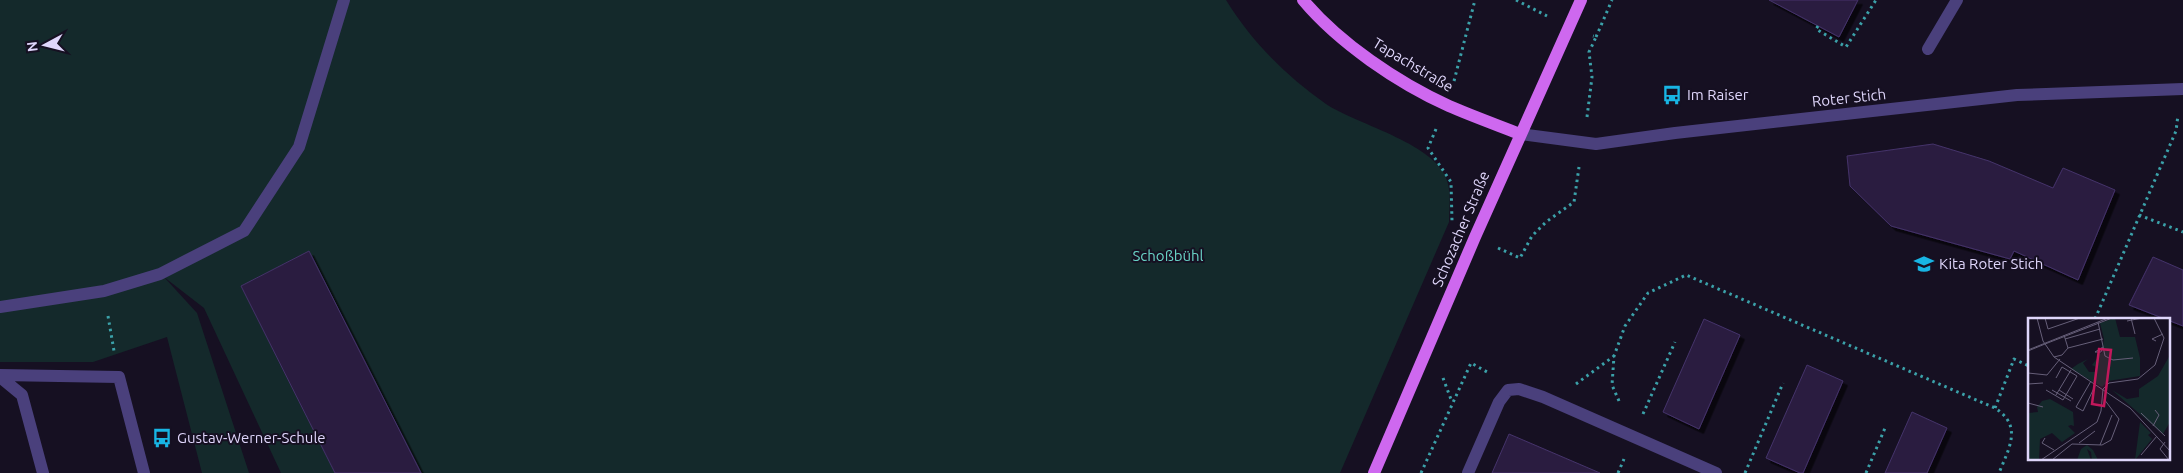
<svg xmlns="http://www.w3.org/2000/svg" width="2183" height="473" font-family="Ubuntu,sans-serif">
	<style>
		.green { fill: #14292b }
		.building { fill: #2a1e41; stroke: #45336a; filter: url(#shadow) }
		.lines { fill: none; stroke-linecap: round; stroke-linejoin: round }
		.path { stroke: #3ba1a9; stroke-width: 3; stroke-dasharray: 2.5 4; stroke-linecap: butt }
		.minor { stroke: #4a407c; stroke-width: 12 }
		.major { stroke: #ce68ef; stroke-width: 12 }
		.labels { text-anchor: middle; stroke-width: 4; stroke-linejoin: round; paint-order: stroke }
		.street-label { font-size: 15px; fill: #dfd6fb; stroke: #161022 }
		.poi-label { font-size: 15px; fill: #dfd6fb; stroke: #161022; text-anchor: start }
		.park-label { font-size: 15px; fill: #69d3c6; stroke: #161022 }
		.inset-road { fill: none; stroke: #665f79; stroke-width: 1 }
		.view { fill: #c2185b; fill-opacity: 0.15; stroke: #c2185b; stroke-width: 2.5 }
		.inset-edge { fill: none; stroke: #dfd6fb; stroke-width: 2.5 }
	</style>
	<defs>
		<filter id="shadow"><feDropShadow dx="4.5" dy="4.5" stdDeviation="0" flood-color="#0009"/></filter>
	</defs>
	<rect width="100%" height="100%" fill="#161022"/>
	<path class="green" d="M0,0H1226C1252,42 1286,76 1326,104C1357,125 1440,144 1448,184C1451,196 1449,209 1449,222L1340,473H421L309,251L241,286L335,473H281L204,308L164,277L197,313L249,473H202L167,337L93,362H0Z"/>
	<path class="building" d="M1769,0H1858L1839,37Z
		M1933,144L1989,161L2053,188L2063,168L2115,190L2078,280L2014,251L2010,259L1891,226L1850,186L1847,156Z
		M309,251L421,473H335L241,286Z
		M2153,257L2183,270V326L2129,305Z
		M1704,319L1740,335L1699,429L1663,412Z
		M1807,365L1843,381L1803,473H1800L1766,458Z
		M1912,412L1947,428L1927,473H1885Z
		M1509,434L1600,473H1492Z"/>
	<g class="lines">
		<path class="path" d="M1516,0L1547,16
			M1818,26L1816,29L1846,47L1876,0
			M1596,37L1612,0
			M1454,81L1475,0
			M1587,117L1592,77L1589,52L1596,37L1593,36
			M1436,129L1428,148L1451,182L1452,221
			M2139,215L2183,232
			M1498,248L1520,258L1532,236L1546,222L1574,202L1579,167
			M108,316L114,351
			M2095,319L2176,131L2178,115
			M1443,378L1452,402
			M1576,384L1614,356
			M1619,401L1612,385L1614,356L1625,326L1648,293L1686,275L1995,408C2023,426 2009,448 1999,473
			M1995,408L2014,359L2029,366
			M1643,414L1675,342
			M1421,473L1471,363L1489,373
			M1618,473L1624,459
			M1745,473L1783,383
			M1866,473L1885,428"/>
		<path class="minor" d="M1928,49L1957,0
			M1520,134L1596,144L1675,133L2017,95L2183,89
			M0,307L104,291L160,274L244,231L299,147L344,0
			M0,375L119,377L144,473
			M0,377L22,395L43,473
			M1468,473L1499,402L1508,390L1519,389L1543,397L1716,473"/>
		<path class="major" d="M1303,0C1339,43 1398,83 1449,106C1472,116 1497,125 1520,134
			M1374,473L1475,237L1581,0"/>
	</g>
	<defs>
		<symbol id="bus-bare" viewBox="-9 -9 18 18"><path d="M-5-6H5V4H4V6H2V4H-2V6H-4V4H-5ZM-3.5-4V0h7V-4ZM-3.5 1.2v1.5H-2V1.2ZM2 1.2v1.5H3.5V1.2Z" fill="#18b5e4" stroke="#161022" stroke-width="2.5" paint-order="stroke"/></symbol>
		<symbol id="school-bare" viewBox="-9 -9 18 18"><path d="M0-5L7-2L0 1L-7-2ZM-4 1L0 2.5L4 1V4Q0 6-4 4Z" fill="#18b5e4" stroke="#161022" stroke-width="2.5" paint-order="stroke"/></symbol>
	</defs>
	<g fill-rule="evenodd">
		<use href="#bus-bare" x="1658" y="81" width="28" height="28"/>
		<use href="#school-bare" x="1910" y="250" width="28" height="28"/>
		<use href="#bus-bare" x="148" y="424" width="28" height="28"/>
	</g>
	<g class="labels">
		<g class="street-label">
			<text transform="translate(1413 65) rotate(31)" y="5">Tapachstraße</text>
			<text transform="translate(1849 98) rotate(-6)" y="5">Roter Stich</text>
			<text transform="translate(1461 229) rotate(-67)" y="5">Schozacher Straße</text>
		</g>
		<g class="poi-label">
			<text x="1687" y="100">Im Raiser</text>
			<text x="1939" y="269">Kita Roter Stich</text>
			<text x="177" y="443">Gustav-Werner-Schule</text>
		</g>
		<g class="park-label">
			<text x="1168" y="261">Schoßbühl</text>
		</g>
	</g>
	<g transform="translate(2028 318)">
		<rect width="142" height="142" fill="#161022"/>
		<path d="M87,0L92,19H107L112,40V58L80,63L74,69L43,51L50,46L60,41L55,45L61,54H67L68,49L64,47L71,38L68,37L74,35L76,21L72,5ZM142,37V104L135,116L84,72L99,81L111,79V71L130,58ZM22,81L45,94L46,108L43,107L40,108L47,115L34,124L24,115L12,121L11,142H0V95L10,94L9,89L14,83ZM112,104L123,115L120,117L124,121L107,142ZM59,127L65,132L70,142H64L63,134L59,131L63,142H49L53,131Z" fill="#14292b"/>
		<path class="inset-road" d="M9,0L15,23L26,39L102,90L143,134M17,0L20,11L52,0M103,0L107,16M99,3L114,0M70,4L77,38L85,42L105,40M36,17L40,30L75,21M37,21L72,11M128,23L124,21L135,16M17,26L84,0M74,31L73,34H67L75,29M0,32L80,0M0,33L17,26M26,39L34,37L40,30M0,55L19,57L32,41M0,66L15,65M75,71L81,65L110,61L127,47L136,20L126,0M18,72L35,82L49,58L34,49L28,60M24,72L43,83M31,72L45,81M28,77L43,52M0,85L15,89M48,89L55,93L67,68M48,89L63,63M113,95L137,118M125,108L131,97L127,92M17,120L14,125L26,132M137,124L132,131L141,142M51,125L67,113M72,127L84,97M113,137L129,118M13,142L69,104L73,93L75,71M24,142L44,126L74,127L83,122L91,101L76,81"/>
		<path class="view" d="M71,31L83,32L76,88L64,86Z"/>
		<rect width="142" height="142" class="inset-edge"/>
	</g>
	<g transform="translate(45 45) rotate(263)" stroke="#161022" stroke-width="4" paint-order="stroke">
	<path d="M0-4L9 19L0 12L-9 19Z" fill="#dfd6fb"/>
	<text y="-8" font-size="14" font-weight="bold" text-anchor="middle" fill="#dfd6fb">N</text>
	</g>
</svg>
